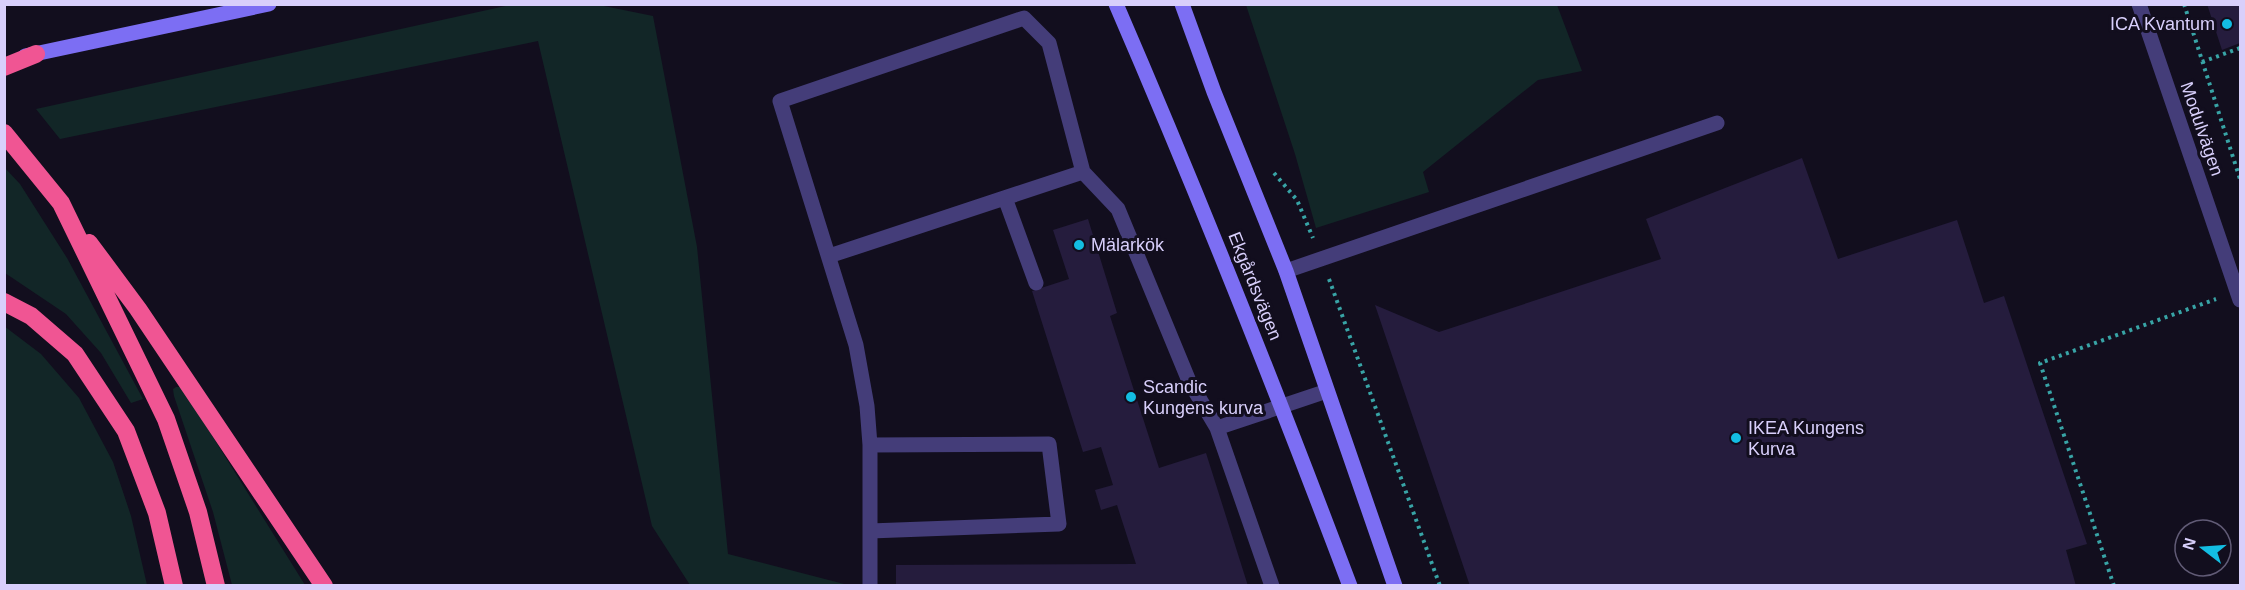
<svg xmlns="http://www.w3.org/2000/svg" width="2245" height="590" font-family="Helvetica,sans-serif">
	<style>
		.green { fill: #122627 }
		.building { fill: #251c3d }
		.lines { fill: none; stroke-linecap: round; stroke-linejoin: round }
		.path { stroke: #38a4a6; stroke-width: 4; stroke-dasharray: 3 4.5; stroke-linecap: butt }
		.lane { stroke: #443d79; stroke-width: 15 }
		.street { stroke: #443d79; stroke-width: 15 }
		.secondary { stroke: #7c6ef3; stroke-width: 15 }
		.highway { stroke: #f05593; stroke-width: 18 }
		.poi-dot { fill: #13bde2; stroke: #120e1e; stroke-width: 2 }
		.labels { text-anchor: middle; stroke-width: 6; stroke-linejoin: round; paint-order: stroke }
		.poi-label { font-size: 18px; fill: #d8cffb; stroke: #120e1e; text-anchor: start }
		.street-label { font-size: 18px; fill: #d8cffb; stroke: #120e1e }
	</style>
	<rect width="100%" height="100%" fill="#120e1e"/>
	<path class="green" d="M510,5H599L653,16L697,247L728,554L848,585H690L652,526L538,41L60,139L36,109Z
		M1246,5H1557L1582,71L1538,80L1423,172L1429,192L1316,228L1295,154Z
		M4,167L20,184L67,258L143,399L131,403L101,353L66,314L5,273Z
		M4,326L41,354L79,398L113,462L131,516L147,585H5Z
		M176,387H181L185,392L305,585H232L213,512L174,396L173,389Z"/>
	<path class="building" d="M2207,4H2240V43L2222,50Z
		M1802,158L1838,259L1957,220L1984,303L2004,296L2087,544L2066,550L2076,586H1470L1375,305L1439,332L1661,259L1646,219Z
		M1088,219L1117,313L1110,316L1159,468L1206,453L1248,586H896V565L1136,564L1117,505L1101,510L1095,490L1113,485L1101,447L1083,452L1032,291L1069,279L1053,230Z"/>
	<g class="lines">
		<path class="path" d="M2184,4L2240,179
			M2202,62L2240,48
			M1274,173L1297,200L1313,238
			M1329,279L1440,586
			M2114,586L2040,363L2216,299"/>
		<path class="lane" d="M1005,198L1036,283
			M829,256L1083,172L1118,209L1189,381L1217,428L1272,586
			M1286,271L1717,123
			M1217,428L1327,391
			M870,531L1059,524L1049,444L870,445
			M870,586V445L867,406L856,345L780,101L1024,18L1049,43L1083,172"/>
		<path class="street" d="M2139,4L2240,300"/>
		<path class="secondary" d="M1116,4C1199,196 1276,390 1350,586
			M1182,4L1214,92L1286,271L1395,586
			M25,56L269,4"/>
		<path class="highway" d="M4,67L36,54
			M4,133L61,203L166,419L198,512L216,586
			M89,243L138,309L324,586
			M4,302L31,316L75,354L126,431L157,513L174,586"/>
	</g>
	<g class="poi-dot">
		<circle cx="2227" cy="24" r="6"/>
		<circle cx="1079" cy="245" r="6"/>
		<circle cx="1131" cy="397" r="6"/>
		<circle cx="1736" cy="438" r="6"/>
	</g>
	<g class="labels">
		<g class="poi-label">
			<text x="2215" y="30" text-anchor="end">ICA Kvantum</text>
			<text x="1091" y="251">Mälarkök</text>
			<text x="1143" y="393">Scandic<tspan x="1143" dy="21">Kungens kurva</tspan></text>
			<text x="1748" y="434">IKEA Kungens<tspan x="1748" dy="21">Kurva</tspan></text>
		</g>
		<g class="street-label">
			<text transform="translate(2202 129) rotate(71)" y="6">Modulvägen</text>
			<text transform="translate(1255 286) rotate(68)" y="6">Ekgårdsvägen</text>
		</g>
	</g>
	<rect width="2245" height="590" fill="none" stroke="#d8cffb" stroke-width="12"/>
	<g transform="translate(2203 548) rotate(287)"><circle r="28" fill="#120e1e" stroke="#615b76" stroke-width="1.5"/>
	<path d="M0-4.5L10 22L0 15L-10 22Z" fill="#13bde2"/>
	<text y="-9" font-size="16" font-weight="bold" text-anchor="middle" fill="#d8cffb">N</text>
	</g>
</svg>
